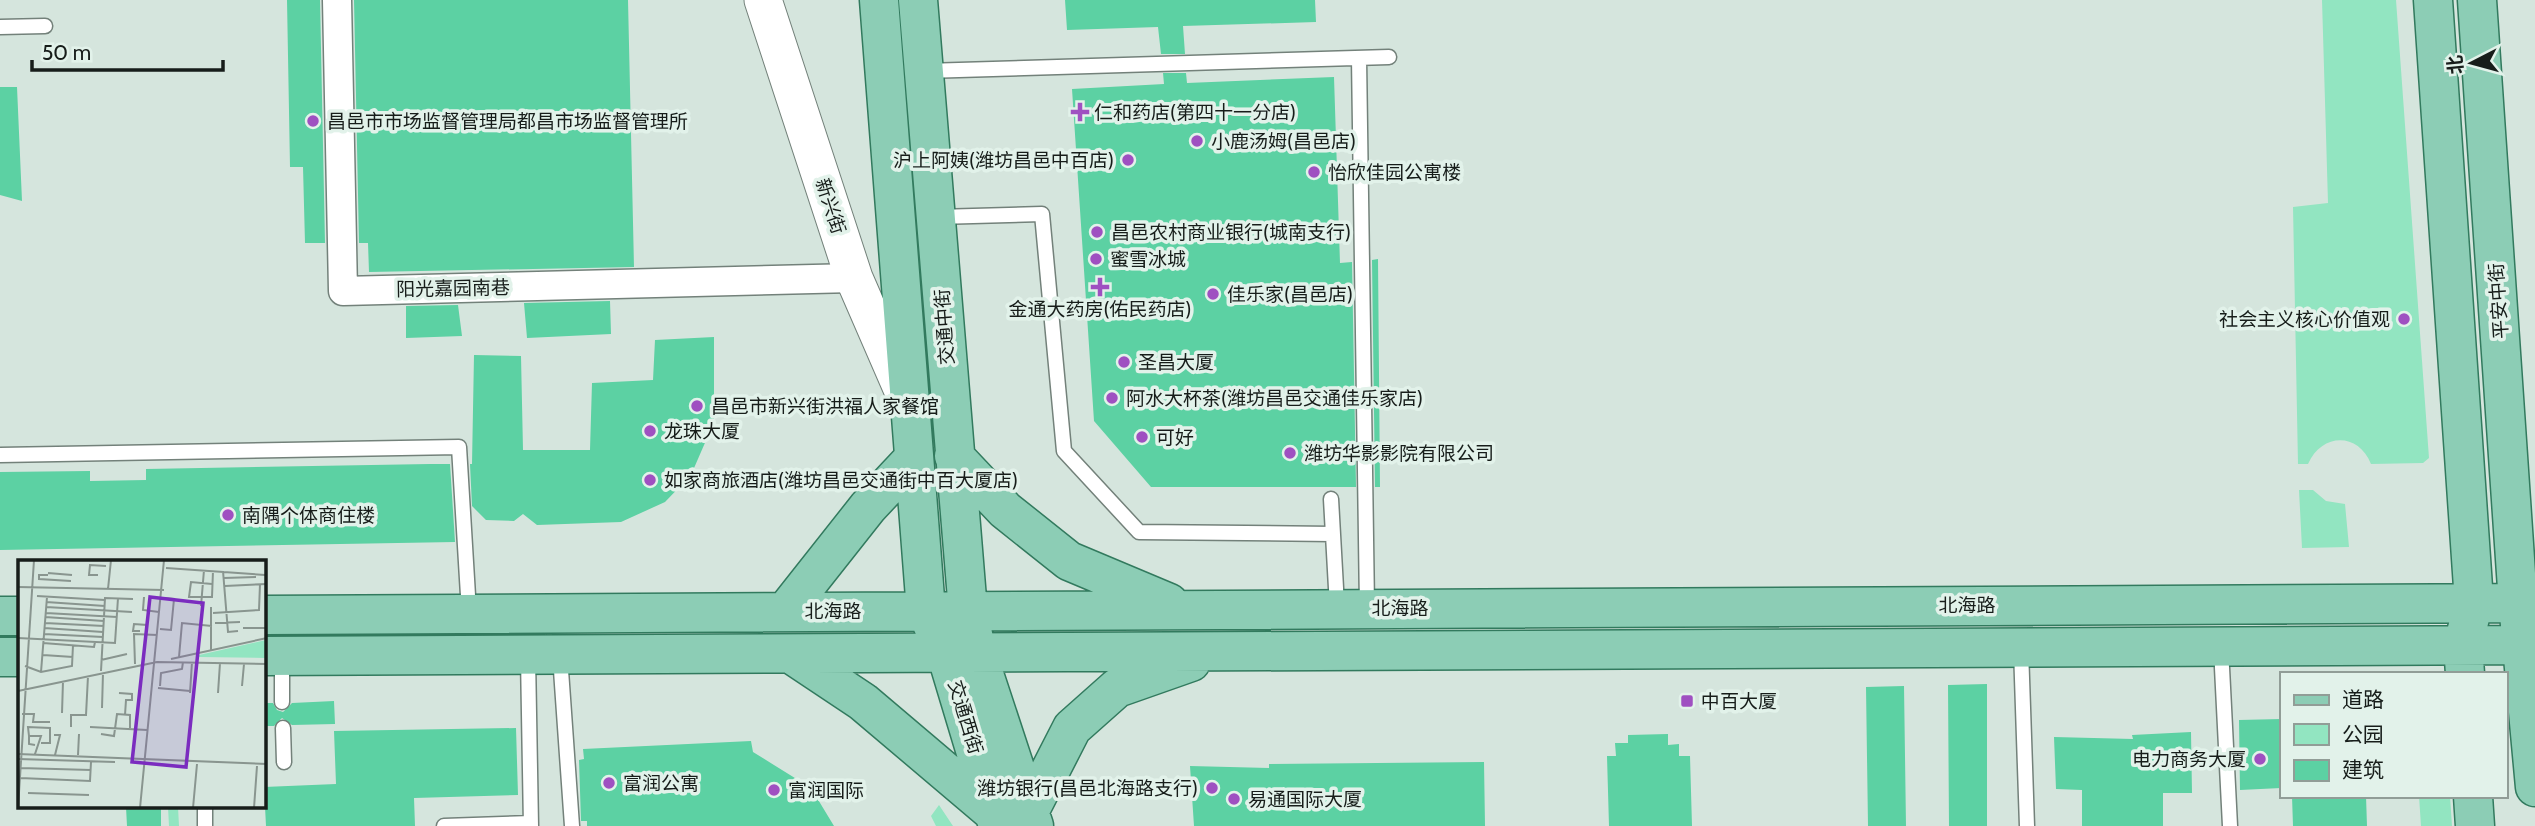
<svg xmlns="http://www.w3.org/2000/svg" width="2535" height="826" font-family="Cabin,'Noto Sans SC',sans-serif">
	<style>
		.green { fill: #92e5c1 }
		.building { fill: #5cd1a3 }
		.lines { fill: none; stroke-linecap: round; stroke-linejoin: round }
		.service-casing { stroke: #73817a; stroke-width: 17 }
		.minor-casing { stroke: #73817a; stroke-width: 31 }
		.tertiary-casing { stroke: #73817a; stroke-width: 39 }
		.primary-casing { stroke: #327a5e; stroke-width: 41 }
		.service { stroke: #fff; stroke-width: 14 }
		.minor { stroke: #fff; stroke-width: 28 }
		.tertiary { stroke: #fff; stroke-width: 37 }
		.primary { stroke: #8ccdb5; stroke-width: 38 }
		.poi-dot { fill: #9f50c1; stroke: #e2f2ea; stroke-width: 2.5 }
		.labels { text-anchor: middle; stroke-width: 7; stroke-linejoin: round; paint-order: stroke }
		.poi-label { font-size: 19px; fill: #171d1a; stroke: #e2f2ea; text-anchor: start }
		.street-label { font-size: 19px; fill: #171d1a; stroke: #e2f2ea }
		.inset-road { fill: none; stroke: #89958f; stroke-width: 2 }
		.view { fill: #7b2cbf; fill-opacity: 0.15; stroke: #7b2cbf; stroke-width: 3.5 }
		.inset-edge { fill: none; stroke: #171d1a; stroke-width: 3.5 }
	</style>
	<rect width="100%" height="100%" fill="#d5e5dd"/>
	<path class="green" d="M2322,0H2396L2429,458L2423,463L2371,464C2358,432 2322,433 2308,464H2298L2293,207L2328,203Z
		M2299,490H2313L2326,501L2345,504L2349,547L2302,548Z
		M2419,796H2450L2452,826H2421Z
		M939,805L953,826H936L931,816Z
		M168,807H178L179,826H169Z"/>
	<path class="building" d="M287,0H320L325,243H305L303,167H290Z
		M354,0H628L634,267L369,272L368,243H359Z
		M1065,0H1315L1316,22L1183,26L1185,54H1161L1158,27L1067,30Z
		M1163,73H1186L1187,83L1334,77L1340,263L1352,262L1356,487H1151L1094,421L1072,89L1164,84Z
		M0,87H17L22,201L0,195Z
		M1378,259L1380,487H1375L1372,260Z
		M610,301L611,334L527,338L524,303Z
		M458,305L462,336L406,338V306Z
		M714,337V422L691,475L665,502L621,522L537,525L523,514L514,521L486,520L472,506L470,464H472L474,355L521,356L523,450H590L592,383L653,380L655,340Z
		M430,464H450L455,542L0,550V472L90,471V481L146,480V469Z
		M1987,684V826H1949L1948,685Z
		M1904,686L1906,826H1868L1866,687Z
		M334,701L335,724L292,725L282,718L274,726H264V703H273L277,710L283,712L292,703Z
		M2281,719V788L2240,790L2239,720Z
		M516,728L518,795L414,798L415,826H266L264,787L336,784L334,731Z
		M2191,732L2192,793H2163V826H2082V790L2056,789L2054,737L2133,739L2132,735Z
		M1668,734V745L1679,744V756H1690L1692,826H1609L1607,756H1616L1615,743H1628V735Z
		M751,741L753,752L811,788L834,826H587V821H581L579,760L584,759L583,749Z
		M1484,762L1485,826H1194L1190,766L1269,768V764Z
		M2292,796H2366L2367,826H2293Z
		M126,807H161V826H127Z"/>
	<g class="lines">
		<defs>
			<path id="service" d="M0,27L45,26
				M1359,58L1367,607
				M925,71L1389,57
				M937,217L1042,214L1064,451L1139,532L1333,534
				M0,455L459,447L469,612
				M1331,499L1337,606
				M2221,648L2230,826
				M2021,649L2027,826
				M560,656L572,826
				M282,657V702
				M528,657L531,826
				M283,728L284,762
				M205,807V826
				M444,826L531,823"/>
			<path id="minor" d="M337,0L343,291L854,278"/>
			<path id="tertiary" d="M763,0L854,278L907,400"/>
			<path id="primary" d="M879,0L926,611L946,653L998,826
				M918,0L968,611L977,653L1034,826
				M2433,0L2474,602L2463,645L2465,674
				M2477,0L2518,603L2535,787
				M954,456L1005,510L1069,561L1169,603
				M785,612L868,507L914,458
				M264,615L2535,603
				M0,616H19
				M791,654L863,702L994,813
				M264,656L2535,645
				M0,657H19
				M2473,796L2475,826
				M1029,812L1072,728L1117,688L1191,662"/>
		</defs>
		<use href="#service" class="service-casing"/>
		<use href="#minor" class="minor-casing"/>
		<use href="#tertiary" class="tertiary-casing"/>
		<use href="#primary" class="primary-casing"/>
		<use href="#service" class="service"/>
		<use href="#minor" class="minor"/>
		<use href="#tertiary" class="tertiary"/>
		<use href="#primary" class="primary"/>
	</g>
	<g class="poi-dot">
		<path d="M1076.5 101.5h7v7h7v7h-7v7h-7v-7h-7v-7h7z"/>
		<circle cx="313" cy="121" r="7"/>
		<circle cx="1197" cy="141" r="7"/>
		<circle cx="1128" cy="160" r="7"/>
		<circle cx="1314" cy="172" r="7"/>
		<circle cx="1097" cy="232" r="7"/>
		<circle cx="1096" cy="259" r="7"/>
		<path d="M1096.5 276.5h7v7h7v7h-7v7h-7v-7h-7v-7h7z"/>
		<circle cx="1213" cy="294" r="7"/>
		<circle cx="2404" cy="319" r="7"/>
		<circle cx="1124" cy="362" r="7"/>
		<circle cx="1112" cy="398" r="7"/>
		<circle cx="697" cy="406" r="7"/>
		<circle cx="650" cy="431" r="7"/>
		<circle cx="1142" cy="437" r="7"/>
		<circle cx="1290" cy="453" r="7"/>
		<circle cx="650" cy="480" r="7"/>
		<circle cx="228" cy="515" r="7"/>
		<rect x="1680" y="694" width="14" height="14" rx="3.5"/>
		<circle cx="2260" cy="759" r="7"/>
		<circle cx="609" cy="783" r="7"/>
		<circle cx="1212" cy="788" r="7"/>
		<circle cx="774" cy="790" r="7"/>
		<circle cx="1234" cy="799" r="7"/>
	</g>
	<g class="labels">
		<g class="poi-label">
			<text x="1094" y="119">仁和药店(第四十一分店)</text>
			<text x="327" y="128">昌邑市市场监督管理局都昌市场监督管理所</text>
			<text x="1211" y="148">小鹿汤姆(昌邑店)</text>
			<text x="1114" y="167" text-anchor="end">沪上阿姨(潍坊昌邑中百店)</text>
			<text x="1328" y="179">怡欣佳园公寓楼</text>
			<text x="1111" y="239">昌邑农村商业银行(城南支行)</text>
			<text x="1110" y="266">蜜雪冰城</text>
			<text x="1227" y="301">佳乐家(昌邑店)</text>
			<text x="1100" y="316" text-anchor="middle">金通大药房(佑民药店)</text>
			<text x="2390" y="326" text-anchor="end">社会主义核心价值观</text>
			<text x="1138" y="369">圣昌大厦</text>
			<text x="1126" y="405">阿水大杯茶(潍坊昌邑交通佳乐家店)</text>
			<text x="711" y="413">昌邑市新兴街洪福人家餐馆</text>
			<text x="664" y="438">龙珠大厦</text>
			<text x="1156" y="444">可好</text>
			<text x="1304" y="460">潍坊华影影院有限公司</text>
			<text x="664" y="487">如家商旅酒店(潍坊昌邑交通街中百大厦店)</text>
			<text x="242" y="522">南隅个体商住楼</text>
			<text x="1701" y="708">中百大厦</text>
			<text x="2246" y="766" text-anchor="end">电力商务大厦</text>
			<text x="623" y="790">富润公寓</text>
			<text x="1198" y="795" text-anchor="end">潍坊银行(昌邑北海路支行)</text>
			<text x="788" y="797">富润国际</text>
			<text x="1248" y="806">易通国际大厦</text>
		</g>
		<g class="street-label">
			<text transform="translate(831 206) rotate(72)" y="7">新兴街</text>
			<text transform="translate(453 288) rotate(-1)" y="7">阳光嘉园南巷</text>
			<text transform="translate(2498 301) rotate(-94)" y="7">平安中街</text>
			<text transform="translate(944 327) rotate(-94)" y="7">交通中街</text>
			<text x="1967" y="612">北海路</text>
			<text x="1400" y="615">北海路</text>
			<text x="833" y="618">北海路</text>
			<text transform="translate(966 717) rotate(73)" y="7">交通西街</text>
		</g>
	</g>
	<g transform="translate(18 560)">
		<rect width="248" height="248" fill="#d5e5dd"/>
		<path d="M248,80V98L181,97V95Z" fill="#92e5c1"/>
		<path class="inset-road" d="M148,8L247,15M205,11L210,72L220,71M30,13L54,15M30,15H21V19L53,21M80,15H71L72,5L88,6M206,18L238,17M194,24L173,22L171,37H194L195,11M207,26L249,24M0,27L146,30M90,29L93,0M19,36L87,40M126,37L125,50L141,52M28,42L87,46M183,46L186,10M28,47L114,52M193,47V90M28,53L99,57M195,53L241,50L242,24M27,57L86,61M27,63L86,66M197,63L222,62M26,68L85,72M225,68H249M142,69L153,70L156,39L145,38M122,71H115L116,64L129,65L128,72M26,74L85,77M0,78L97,83L100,38M25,83L76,87L77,82M25,95L55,97M161,97L164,63L194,66M153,99L249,78M83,100L109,94M117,104L116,74L139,75M7,106L23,112L54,106L55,85M83,111L87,38L115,39M23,112L29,37M142,126L143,113L164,109L165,102M224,126L226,104M140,128L172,131M0,131L139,102L249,104M101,133L114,134V140H108L107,155M172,133L174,102M200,133L202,103M84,148L85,113M44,153L45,121M4,154H16L15,162H32M53,167V155H68L70,116M72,167L129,170M83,174L96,176L99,154L112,155V168M36,175H42L37,195M11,176L10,167L32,168V183H23M0,194L249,204M17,194L23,176H11V184L17,185M60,195L61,174M0,199L97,202M2,208L73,210M2,218L72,221L73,202M10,233L71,235M0,248L16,0M122,248L146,0M175,248L179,204M236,248L239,206"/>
		<path class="view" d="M132,37L185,43L168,207L114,202Z"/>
		<rect width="248" height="248" class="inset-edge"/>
	</g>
	<rect x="2280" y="672" width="228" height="126" fill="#e2f2ea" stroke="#919d97" stroke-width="2"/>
	<rect x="2294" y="695" width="35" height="10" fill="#8ccdb5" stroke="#919d97" stroke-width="2"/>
	<text x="2342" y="707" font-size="21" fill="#171d1a">道路</text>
	<rect x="2294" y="724" width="35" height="21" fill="#92e5c1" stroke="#919d97" stroke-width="2"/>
	<text x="2342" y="742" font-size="21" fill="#171d1a">公园</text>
	<rect x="2294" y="760" width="35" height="21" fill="#5cd1a3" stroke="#919d97" stroke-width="2"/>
	<text x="2342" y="777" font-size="21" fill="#171d1a">建筑</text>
	<g transform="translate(2472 63) rotate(264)" stroke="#e2f2ea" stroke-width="5" paint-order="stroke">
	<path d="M0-5L12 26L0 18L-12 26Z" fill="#171d1a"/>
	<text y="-10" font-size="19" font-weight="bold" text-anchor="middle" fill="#171d1a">北</text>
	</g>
	<path d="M32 60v10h191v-10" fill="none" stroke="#171d1a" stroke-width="3.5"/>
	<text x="42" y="60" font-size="21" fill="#171d1a" stroke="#e2f2ea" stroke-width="5" paint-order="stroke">50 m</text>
</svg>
